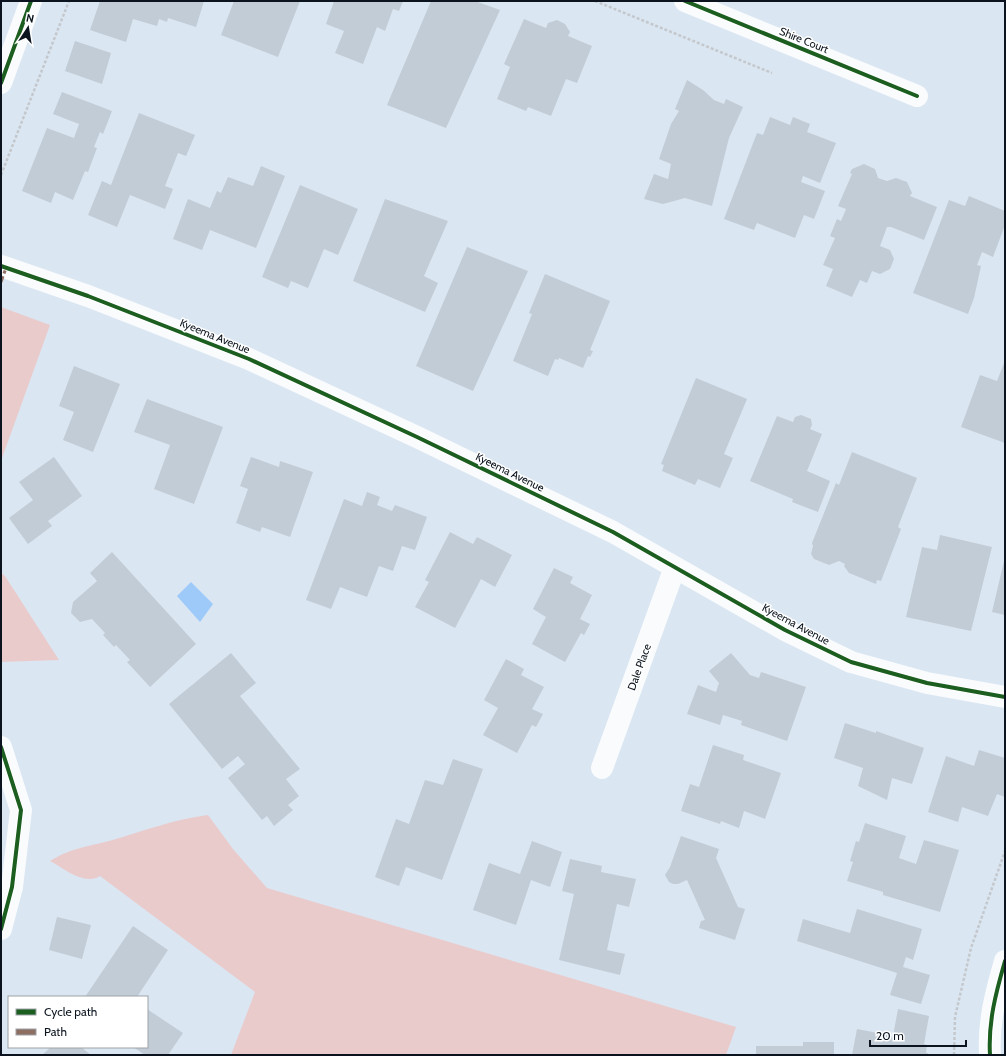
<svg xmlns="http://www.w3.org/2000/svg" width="1006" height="1056" font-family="Cabin,sans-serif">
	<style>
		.green { fill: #eacbcc }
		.water { fill: #9dcaf9 }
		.building { fill: #c2ccd6 }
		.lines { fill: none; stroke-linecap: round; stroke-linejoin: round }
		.path { stroke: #c4c8cc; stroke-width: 2.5; stroke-dasharray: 3 2; stroke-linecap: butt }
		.street { stroke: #f9fbfd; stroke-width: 22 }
		.quiet { stroke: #8d6e63; stroke-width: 3; stroke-dasharray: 6 3; stroke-linecap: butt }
		.cycleway-casing { stroke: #fff; stroke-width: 6 }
		.cycleway { stroke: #1b5e20; stroke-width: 4 }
		.labels { text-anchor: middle; stroke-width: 3; stroke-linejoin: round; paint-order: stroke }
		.street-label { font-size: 11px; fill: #0b141e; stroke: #fff }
	</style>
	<rect width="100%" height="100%" fill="#dae6f2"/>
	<path class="green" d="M1,307L50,325L1,461Z
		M1,573L5,576L59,660L1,662Z
		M208,815L233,849L267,888L736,1027L726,1055H231L255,992L100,876C84,886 65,869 50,861C71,848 86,847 109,841C141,832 174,819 208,815Z"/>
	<path class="water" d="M191,582L213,604L200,622L177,596Z"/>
	<path class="building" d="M100,1H204L196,27L168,18L167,22L159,19L157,26L133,19L126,42L90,30Z
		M234,1H300L278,57L221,35Z
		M334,1H403L399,11L393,9L385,31L377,27L363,64L335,53L344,31L326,24Z
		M431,1H475L500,10L446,128L387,105Z
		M524,19L546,28L548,23L557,20L565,24L570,32L568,36L592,46L577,83L566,79L551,116L528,107L526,111L497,99L510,67L504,64Z
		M75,41L111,53L102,84L65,71Z
		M687,80L703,90L714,100L724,104L726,99L743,107L729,138L712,206L685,198L663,204L644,199L654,174L668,179L671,164L659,159L671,124L679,111L675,109Z
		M62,92L112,111L103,134L100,132L94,147L97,148L88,172L85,171L73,200L55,192L51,203L22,191L47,128L74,138L79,124L53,114Z
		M139,113L195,135L186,156L178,153L165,186L173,189L165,209L130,195L117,227L88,215L102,181L111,185Z
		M770,117L790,125L793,117L810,124L807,132L836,143L820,183L803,176L801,182L825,191L814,219L804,215L795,238L757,223L754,230L724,219L757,133L763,135Z
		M864,164L875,169L878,178L887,181L896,178L907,182L912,193L910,196L937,207L924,240L891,227H887L880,246L890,250L894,259L890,269L880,274L872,271L867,283L860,280L852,297L826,286L833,269L823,265L835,238L830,236L837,219L841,221L846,209L838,206L852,174L850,173L852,169Z
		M261,166L285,176L256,248L210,230L202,250L173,239L188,199L210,208L217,191L221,193L228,177L253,186Z
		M300,185L358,209L338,255L324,249L308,288L291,281L288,288L262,277Z
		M969,196L1005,211V225L993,257L982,252L977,265L981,266L974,298L968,314L913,293L949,200L965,206Z
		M385,199L448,221L424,276L438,283L425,312L353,281Z
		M467,247L528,271L473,391L416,366Z
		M545,274L610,301L590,350L593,351L590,357L588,356L583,368L559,358L558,360L555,359L548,376L513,361L532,314L529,313Z
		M1004,363L1005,364V443L961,427L980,375L997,381Z
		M74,366L120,384L93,452L63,440L74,412L59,406Z
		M696,378L747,399L724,454L733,458L720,488L698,479L695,485L662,471L664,465L661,464Z
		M147,399L223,427L194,504L154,489L170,445L134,432Z
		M801,415L811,419L812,425L810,429L822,434L807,471L830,481L818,512L792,502L793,499L750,481L777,416L793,422L795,417Z
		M852,452L917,478L898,527L901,529L881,581L877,580L876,584L849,573L844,566L845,564L839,561L829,565L814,559L811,554L813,546L812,543L836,483L839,485Z
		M54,457L82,496L48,521L52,526L28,544L9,518L33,500L19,482Z
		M251,457L279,467L280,461L313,472L290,537L262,527L260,532L236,523L248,489L240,486Z
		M367,492L380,497L377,505L392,511L395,505L427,517L415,550L402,546L393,571L379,566L367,597L340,587L331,609L306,600L344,499L362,506Z
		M450,532L473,544L477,537L512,555L495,587L481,579L455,628L415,607L429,582L425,580Z
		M940,535L992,547L971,631L906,617L922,547L937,550Z
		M112,552L196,644L150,687L127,662L130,660L116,645L114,647L103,635L105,633L92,619L80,622L71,613L73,602L97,581L90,573Z
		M1004,561H1005V615L992,612Z
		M554,568L573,577L570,583L592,595L580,619L590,624L584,635L581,633L565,662L532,644L546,617L533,609Z
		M231,653L256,683L240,696L300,769L286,779L299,796L288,805L293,810L274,826L267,816L262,820L228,778L245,764L243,762L238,756L222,769L169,704Z
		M731,653L750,675L759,678L761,672L806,687L787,741L741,725L742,721L723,715L720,725L687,714L698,685L716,692L719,683L709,671Z
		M506,659L524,669L521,675L544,687L532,709L543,714L536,727L532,725L517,753L483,735L498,708L484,700Z
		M845,723L876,733V731L924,748L912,784L892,778L887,800L858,786L863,768L834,758Z
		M713,745L744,755L743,760L781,773L765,819L744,811L739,828L721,821L720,824L681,811L690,784L699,787Z
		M979,750L1005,758V797L997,794L988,816L962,807L958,822L928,812L946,756L974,766Z
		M453,759L483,769L442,880L406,867L399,886L375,877L396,819L409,824L425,780L443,785Z
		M865,823L906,836L899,858L916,864L924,840L959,850L940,912L883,895V892L847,881L853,862L850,861L856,841L859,842Z
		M681,836L719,849L716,858L738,907L745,909L735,940L699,928L701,921L705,920L687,880L678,884H673L669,882L665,875L670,867Z
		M532,841L562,852L550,887L531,880L516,925L473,910L489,863L520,874Z
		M570,859L602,866L601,872L636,879L629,907L617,904L607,950L625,954L620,975L559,960L574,894L562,891Z
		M857,909L922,929L913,960L906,957L903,967L930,975L921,1004L890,995L897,973L797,941L803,919L850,933Z
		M57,917L91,925L82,959L49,950Z
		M133,926L168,950L137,997H85Z
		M147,1009L183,1033L168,1055H145L133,1047H147Z
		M898,1009L929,1016L924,1044L927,1045L926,1053H928L927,1055H852L857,1029L893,1036Z
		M803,1042H834V1055H756V1046H803Z
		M51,1047H81L91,1055H42Z"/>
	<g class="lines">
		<path class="path" d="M595,1L772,73
			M1,175L69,1
			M954,1055L955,1017L971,948L1005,851"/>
		<path class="street" d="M685,1L917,96
			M1,83L31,1
			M1,266L88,296L249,359L417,437L613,532L785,630L851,662L927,683L1005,697
			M1,747L21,810L12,887L1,929
			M602,768L675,567
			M990,1055C988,1022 996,992 1005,961"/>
		<path class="quiet" d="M1,282L6,268"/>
		<defs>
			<path id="cycleway" d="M685,1L917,96
				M1,83L31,1
				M1,266L88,296L249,359L417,437L613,532L785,630L851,662L927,683L1005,697
				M1,747L21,810L12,887L1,929
				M990,1055C988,1022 996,992 1005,961"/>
		</defs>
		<use href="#cycleway" class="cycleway-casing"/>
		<use href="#cycleway" class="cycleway"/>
	</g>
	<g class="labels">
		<g class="street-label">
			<text transform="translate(804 40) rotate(22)" y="4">Shire Court</text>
			<text transform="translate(215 336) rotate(22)" y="4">Kyeema Avenue</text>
			<text transform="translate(510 472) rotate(26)" y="4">Kyeema Avenue</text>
			<text transform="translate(796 624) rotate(28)" y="4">Kyeema Avenue</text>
			<text transform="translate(639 667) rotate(-70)" y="4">Dale Place</text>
		</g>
	</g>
	<rect width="1006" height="1056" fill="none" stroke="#0b141e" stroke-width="4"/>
	<rect x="8" y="996" width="140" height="52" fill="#ffffff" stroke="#9da1a5"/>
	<rect x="16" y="1009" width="20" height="6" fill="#1b5e20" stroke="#9da1a5"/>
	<text x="44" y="1016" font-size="12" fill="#0b141e">Cycle path</text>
	<rect x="16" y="1029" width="20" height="6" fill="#8d6e63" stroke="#9da1a5"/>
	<text x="44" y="1036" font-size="12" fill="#0b141e">Path</text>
	<g transform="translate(28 28) rotate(12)" stroke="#ffffff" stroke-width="3" paint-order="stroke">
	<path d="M0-3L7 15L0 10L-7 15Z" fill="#0b141e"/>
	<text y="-6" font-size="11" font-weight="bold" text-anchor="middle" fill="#0b141e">N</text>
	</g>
	<path d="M870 1040v6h96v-6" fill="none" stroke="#0b141e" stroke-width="2"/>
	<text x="876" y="1040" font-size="12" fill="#0b141e" stroke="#ffffff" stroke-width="3" paint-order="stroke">20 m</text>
</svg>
